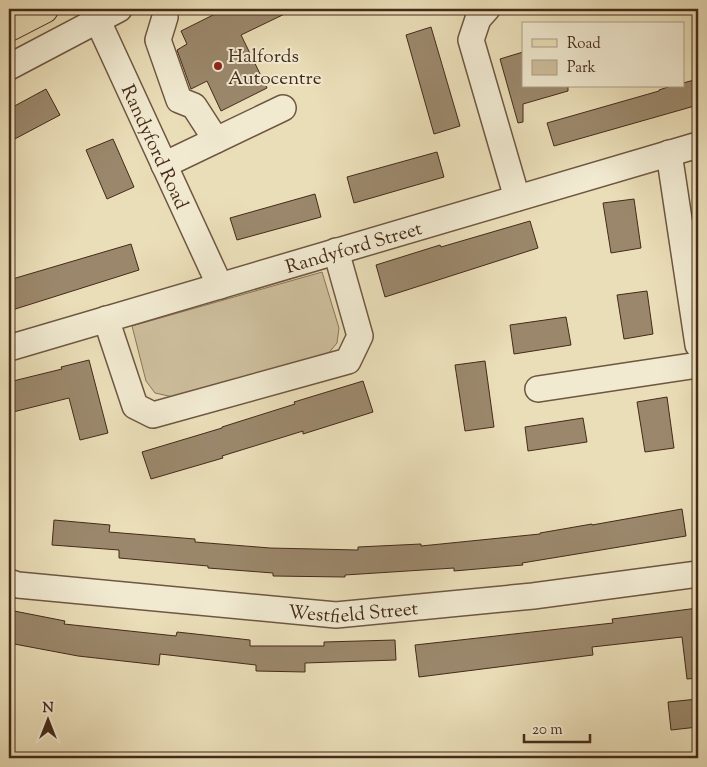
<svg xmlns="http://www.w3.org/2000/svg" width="707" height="767" font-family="'Sorts Mill Goudy',serif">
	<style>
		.green { fill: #cebf9d; stroke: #8a745b }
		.building { fill: #9b886c; stroke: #452a19 }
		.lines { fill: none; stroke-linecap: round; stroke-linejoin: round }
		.minor-casing { stroke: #6e5741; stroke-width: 28 }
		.major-casing { stroke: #452a19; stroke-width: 30 }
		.minor { stroke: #f1ead1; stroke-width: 25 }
		.major { stroke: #eadeb8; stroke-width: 28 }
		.poi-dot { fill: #8f2418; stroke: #f1ead1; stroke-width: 2 }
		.labels { text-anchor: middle; stroke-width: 4; stroke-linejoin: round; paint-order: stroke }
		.poi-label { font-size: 19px; fill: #452a19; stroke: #f1ead1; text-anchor: start }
		.street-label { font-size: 19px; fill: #452a19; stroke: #f1ead1 }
	</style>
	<rect width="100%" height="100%" fill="#eadeb8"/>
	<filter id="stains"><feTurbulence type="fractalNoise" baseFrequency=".004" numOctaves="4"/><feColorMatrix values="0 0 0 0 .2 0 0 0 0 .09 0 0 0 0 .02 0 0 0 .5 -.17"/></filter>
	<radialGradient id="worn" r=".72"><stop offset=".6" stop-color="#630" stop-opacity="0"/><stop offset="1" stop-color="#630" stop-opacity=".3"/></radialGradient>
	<path class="green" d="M322,272L339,328L337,343L327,355L173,397L155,393L146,381L132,326Z"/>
	<path class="building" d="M225,9H295L241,35L267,88L221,111L207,81L191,89L177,50L187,44L181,31Z
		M431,27L460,126L434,134L406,35Z
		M523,52V86H568V91L523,104V122L518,123L500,59Z
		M698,79V105L554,146L547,123L659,91V90L671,86H683V83Z
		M46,89L60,115L9,142V109Z
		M113,139L134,187L107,199L86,150Z
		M437,152L444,177L354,203L347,177Z
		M315,194L321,217L237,240L230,218Z
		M634,199L641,248L611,253L603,203Z
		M530,221L538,248L385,297L376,265L440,245L441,247Z
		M131,244L139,270L9,311V280Z
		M647,291L653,334L624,339L617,295Z
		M566,317L571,345L514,354L510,325Z
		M89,360L108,433L80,440L69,398L9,413V382L62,369L61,367Z
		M485,361L494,427L465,431L455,365Z
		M363,381L373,412L303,434V431L222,456L223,458L151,479L142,452L222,428V427L295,404L294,402Z
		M667,397L674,448L645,452L637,402Z
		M583,418L587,442L528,451L525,427Z
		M682,509L686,536L522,563L523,565L454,571V568L345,575V577L273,576V573L208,568V566L119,558V550L52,545L54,520L110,525L109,532L195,539V542L270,548L358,550V547L421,544V546L540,534V533L592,524V525Z
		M698,608V678L687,679L682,637L592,647L593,655L419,677L415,645L613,623L612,619Z
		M9,610L65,621L64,624L176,636L177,632L250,640V646H324V642L395,640L396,660L305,663V672L256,671V665L160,654L159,665L78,656L9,643Z
		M698,699V727L671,730L668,702Z"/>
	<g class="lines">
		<defs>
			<g id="minor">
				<path id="s1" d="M91,9L97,19L220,286"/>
				<path d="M487,9L478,19L471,40L517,198"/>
				<path d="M165,17L158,40L179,100L194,106L216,140"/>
				<path d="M9,67L119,9"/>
				<path d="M669,153L698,345"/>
				<path d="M164,165L283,108"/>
				<path d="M106,319L135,406L153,415L348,361L360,336L336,251"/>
				<path id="s2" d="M9,348L698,145"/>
				<path d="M538,389L698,365"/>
				<path id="s3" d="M9,582L18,585L336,615L533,596L698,574"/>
			</g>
			<path id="major" d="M9,27L44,9"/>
		</defs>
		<use href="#minor" class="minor-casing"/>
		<use href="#major" class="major-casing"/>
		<use href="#minor" class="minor"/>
		<use href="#major" class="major"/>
	</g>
	<circle class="poi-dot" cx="218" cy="66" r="5"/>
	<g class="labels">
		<g class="poi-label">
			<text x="228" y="62">Halfords<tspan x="228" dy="22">Autocentre</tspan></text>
		</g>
		<g class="street-label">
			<text dy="7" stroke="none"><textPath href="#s1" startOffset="152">Randyford Road</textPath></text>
			<text dy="7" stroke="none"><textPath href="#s2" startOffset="359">Randyford Street</textPath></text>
			<text dy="7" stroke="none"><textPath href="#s3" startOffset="346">Westfield Street</textPath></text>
		</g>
	</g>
	<rect width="707" height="767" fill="none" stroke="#eadeb8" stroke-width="30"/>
	<rect x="10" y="10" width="687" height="747" fill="none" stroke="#452a19" stroke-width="2.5"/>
	<rect x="15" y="15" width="677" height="737" fill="none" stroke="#452a19"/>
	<rect x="522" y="22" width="162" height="65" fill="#f1ead1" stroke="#ac9d87"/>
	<rect x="532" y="39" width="25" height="8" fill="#eadeb8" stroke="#ac9d87"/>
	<text x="567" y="48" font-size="15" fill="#452a19">Road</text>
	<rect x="532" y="60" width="25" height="15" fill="#cebf9d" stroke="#ac9d87"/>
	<text x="567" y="72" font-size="15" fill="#452a19">Park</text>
	<g transform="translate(48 720)" stroke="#f1ead1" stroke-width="4" paint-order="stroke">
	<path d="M0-4L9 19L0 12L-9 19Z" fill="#452a19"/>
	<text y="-8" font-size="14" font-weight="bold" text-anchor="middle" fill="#452a19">N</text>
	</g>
	<path d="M524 734v8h66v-8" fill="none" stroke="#452a19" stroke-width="2.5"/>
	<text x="532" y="734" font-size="15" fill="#452a19" stroke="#f1ead1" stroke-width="4" paint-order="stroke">20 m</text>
	<rect width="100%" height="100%" filter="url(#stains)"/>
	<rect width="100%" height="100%" fill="url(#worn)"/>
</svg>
